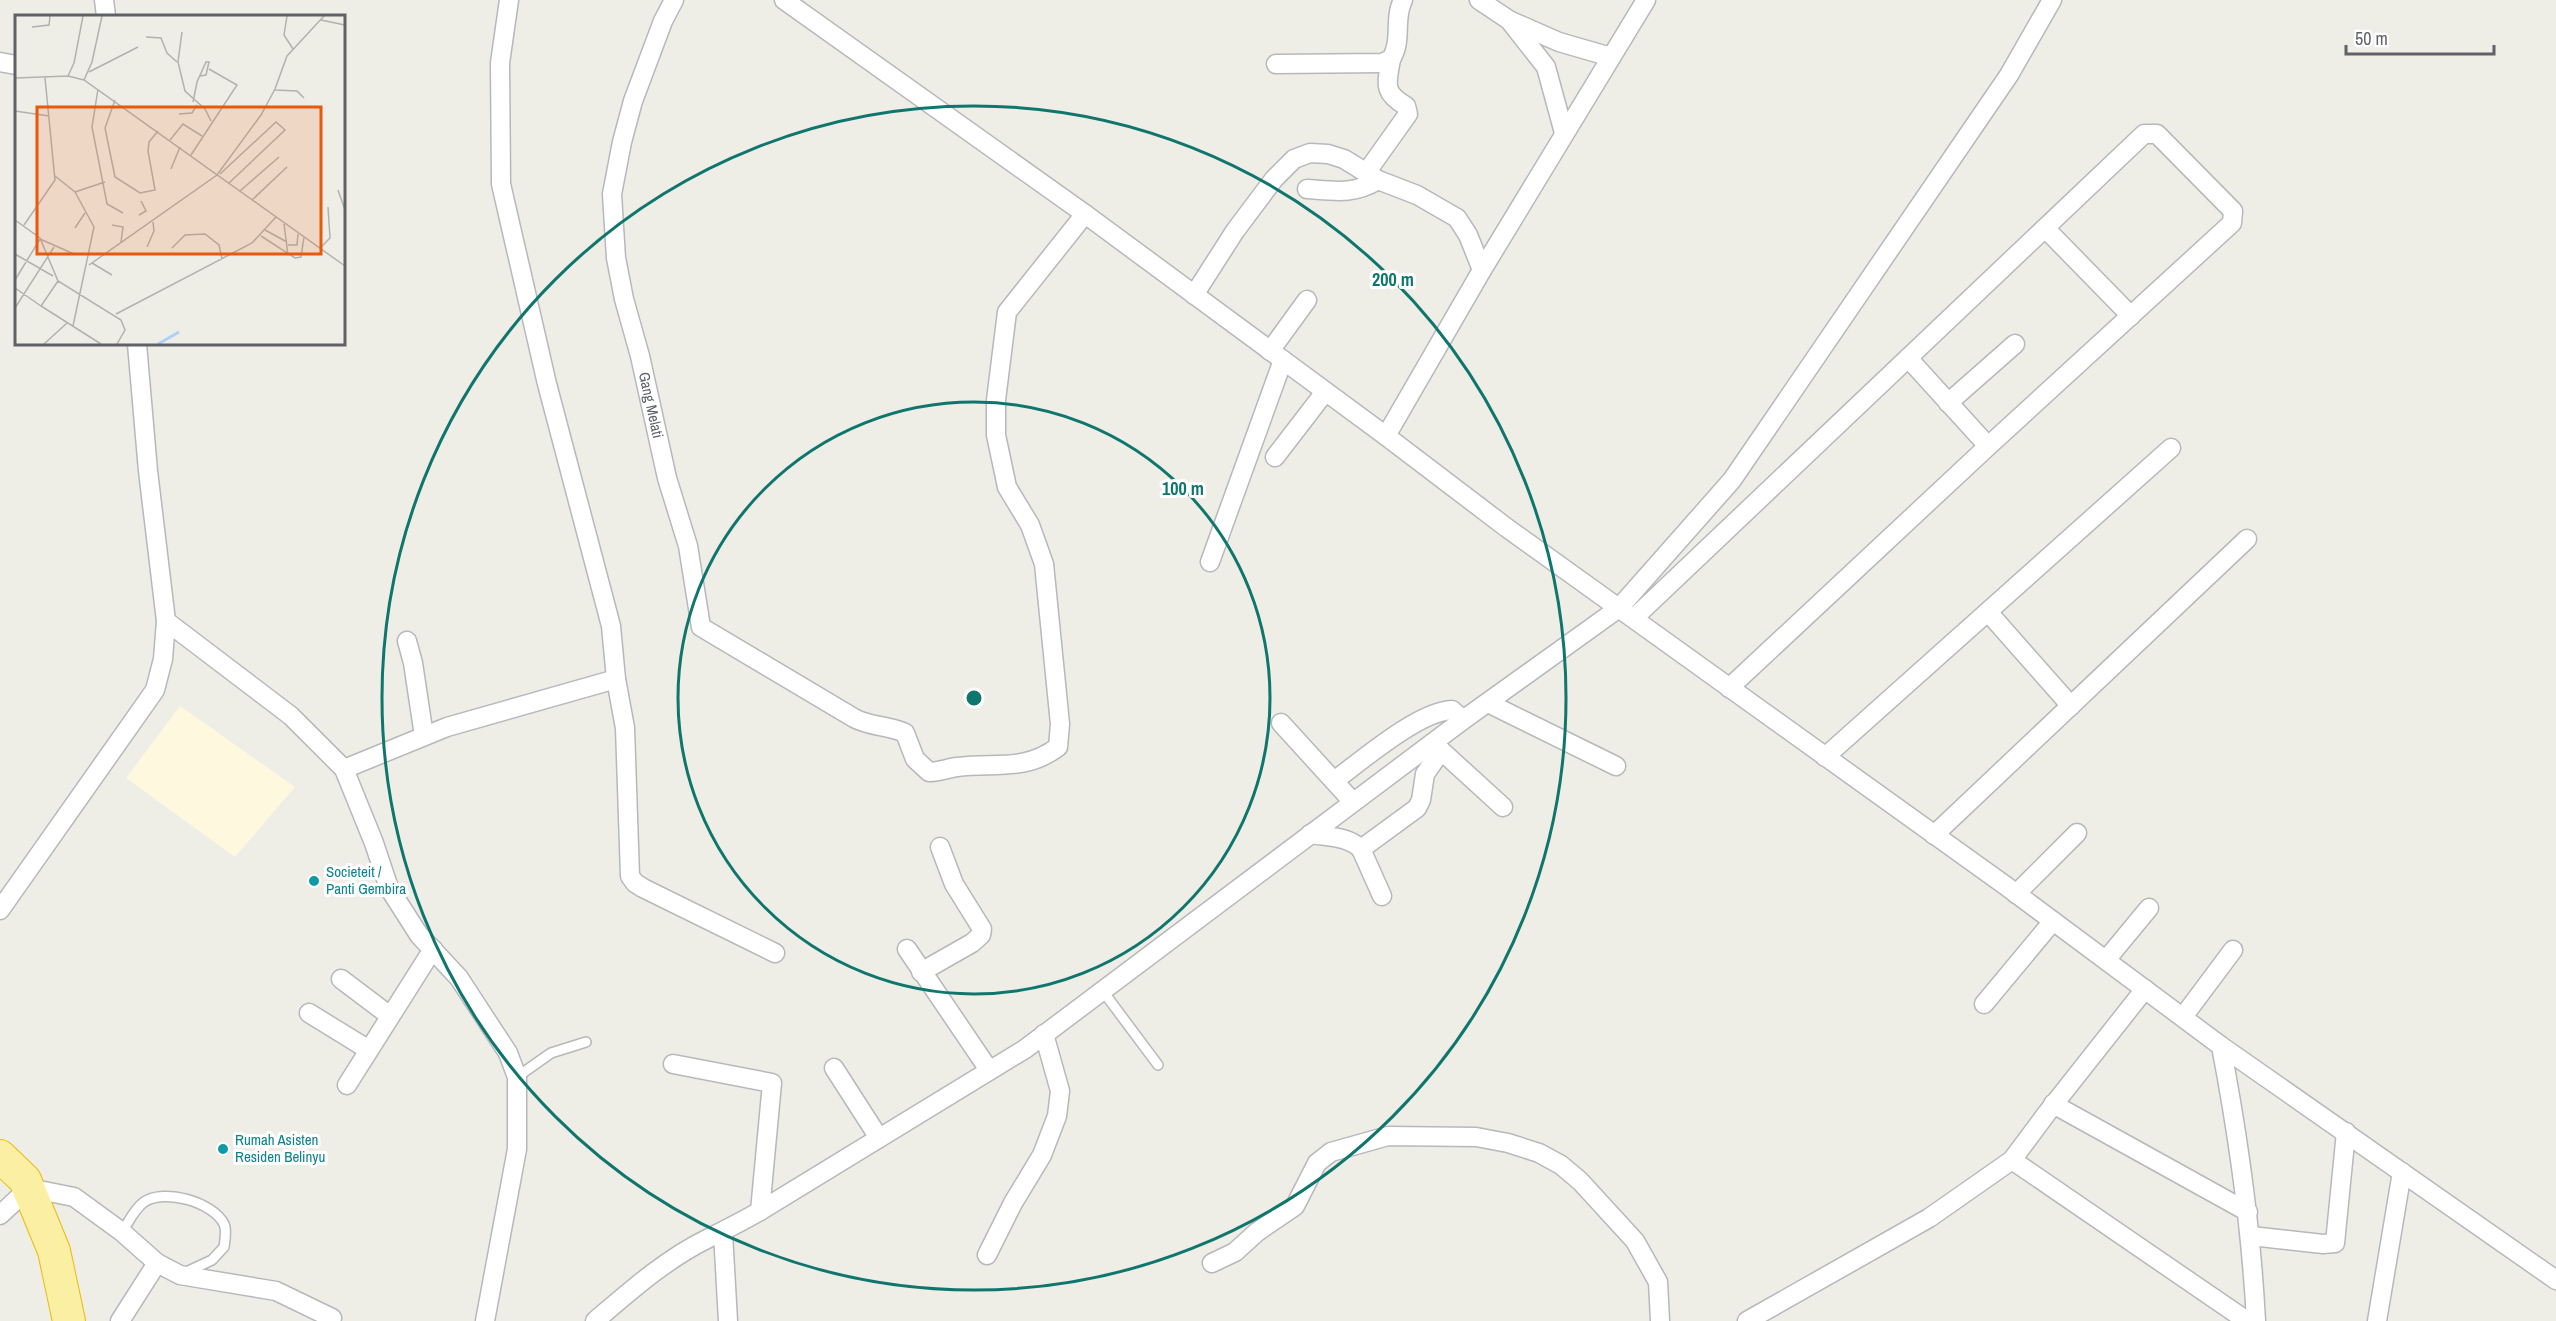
<svg xmlns="http://www.w3.org/2000/svg" width="2556" height="1321" font-family="'Archivo Narrow',sans-serif">
	<style>
		.commercial { fill: #fdf8de }
		.lines { fill: none; stroke-linecap: round; stroke-linejoin: round }
		.service-casing { stroke: #b6b8bc; stroke-width: 12 }
		.minor-casing { stroke: #b6b8bc; stroke-width: 21 }
		.trunk-casing { stroke: #ecba0a; stroke-width: 34 }
		.service { stroke: #fff; stroke-width: 9 }
		.minor { stroke: #fff; stroke-width: 18 }
		.trunk { stroke: #faefa2; stroke-width: 32 }
		.ring { fill: none; stroke: #0f766e; stroke-width: 3 }
		.culture-dot { fill: #0f9aa8; stroke: #fff; stroke-width: 2 }
		.labels { text-anchor: middle; stroke-width: 6; stroke-linejoin: round; paint-order: stroke }
		.street-label { font-size: 15px; fill: #5e6166; stroke: #fff }
		.culture-label { font-size: 15px; fill: #0d838f; stroke: #fff; text-anchor: start }
		.inset-river { fill: none; stroke: #aad0fb; stroke-width: 3 }
		.inset-road { fill: none; stroke: #b1b2af; stroke-width: 1.5 }
		.view { fill: #e8590c; fill-opacity: 0.15; stroke: #e8590c; stroke-width: 3 }
		.inset-edge { fill: none; stroke: #5e6166; stroke-width: 3 }
		.centre { fill: #0f766e; stroke: #fff; stroke-width: 3 }
		.ring-label { font-size: 18px; text-anchor: middle; font-weight: bold; fill: #0f766e; stroke: #fff; stroke-width: 6; stroke-linejoin: round; paint-order: stroke }
	</style>
	<rect width="100%" height="100%" fill="#efeee6"/>
	<path class="commercial" d="M180,706L295,787L235,857L126,778Z"/>
	<g class="lines">
		<defs>
			<path id="service" d="M1102,990L1158,1065
				M517,1077L551,1053L586,1042
				M122,1232C128,1223 135,1208 144,1202C164,1188 213,1202 224,1224C227,1230 225,1240 224,1247L212,1260L184,1273"/>
			<g id="minor">
				<path d="M104,0L106,16"/>
				<path d="M509,0L500,63L501,184L547,384L611,626L616,679L625,728L630,876L635,883L643,888L775,953"/>
				<path id="s1" d="M674,0L663,21L633,101L622,142L612,194L616,258L624,299L640,356L667,478L688,546L701,627L854,718C870,727 888,725 905,733L915,759L929,772C940,772 948,768 957,767C996,762 1024,772 1058,747L1060,724L1044,564L1030,525L1007,487L996,435V400L1007,312L1085,214"/>
				<path d="M784,0L1085,214L1386,436L1507,528L2006,886L2221,1046L2556,1280"/>
				<path d="M1479,0L1509,20L1546,67L1564,133"/>
				<path d="M1511,21L1559,42L1611,57"/>
				<path d="M0,62L16,65"/>
				<path d="M1276,64L1382,63L1391,59C1403,40 1393,19 1403,0"/>
				<path d="M1366,173L1408,114L1406,106C1382,92 1387,84 1391,59"/>
				<path d="M1307,189C1335,191 1353,195 1378,180"/>
				<path d="M2045,228L2131,316"/>
				<path d="M1194,295L1235,231L1274,179L1294,159L1310,153L1328,154L1344,159L1378,180L1417,195L1457,218L1468,235L1482,270"/>
				<path d="M1270,351L1307,300"/>
				<path d="M1908,358L1988,446"/>
				<path d="M1948,403L2015,344"/>
				<path d="M1386,436L1482,270L1646,0"/>
				<path d="M1275,457L1325,392"/>
				<path d="M1210,562L1283,360"/>
				<path d="M1988,612L2071,706"/>
				<path d="M1634,618L2144,134H2157L2233,211L2232,223L1984,450L1729,688"/>
				<path d="M166,621L291,716L344,769L374,843L389,888L419,935L459,978L508,1053L517,1077V1149L485,1321"/>
				<path d="M407,641L413,663L424,736"/>
				<path d="M1488,703L1616,766"/>
				<path d="M1281,723L1353,802"/>
				<path d="M1434,744L1503,807"/>
				<path d="M1825,757L2171,448"/>
				<path d="M344,769L447,727L616,679"/>
				<path d="M1334,781C1361,761 1419,711 1452,710L1463,720"/>
				<path d="M1310,834C1328,837 1348,836 1361,849L1382,896"/>
				<path d="M1934,835L2247,539"/>
				<path d="M1361,849L1417,808L1421,800L1425,774L1441,751"/>
				<path d="M2016,894L2077,833"/>
				<path d="M0,910L155,690L163,659L166,621L148,471L137,344"/>
				<path d="M907,949L989,1070"/>
				<path d="M2106,960L2149,908"/>
				<path d="M921,972L972,943L981,935L982,929L954,884L940,847"/>
				<path d="M341,979L390,1016"/>
				<path d="M1984,1004L2053,921"/>
				<path d="M309,1013L369,1050"/>
				<path d="M2183,1017L2233,950"/>
				<path d="M2221,1046C2239,1140 2251,1225 2256,1321"/>
				<path d="M673,1064L772,1083L760,1211"/>
				<path d="M834,1068L879,1138"/>
				<path d="M347,1085L433,949"/>
				<path d="M2053,1104L2248,1212"/>
				<path d="M2012,1160L2247,1321"/>
				<path d="M0,1215L29,1188L74,1197L122,1232L157,1263L180,1275L276,1291L332,1318"/>
				<path d="M723,1233L728,1321"/>
				<path d="M2251,1236L2323,1244L2335,1243L2346,1132"/>
				<path d="M987,1255L1013,1203L1042,1155L1057,1116L1060,1091L1044,1034"/>
				<path d="M1212,1263L1235,1252L1257,1232L1295,1206L1317,1163L1331,1152L1388,1136L1476,1137L1508,1143L1539,1153L1561,1165L1580,1181L1635,1241L1658,1282L1660,1321"/>
				<path d="M120,1321L157,1263"/>
				<path d="M595,1321C629,1292 666,1259 707,1239C725,1230 743,1221 760,1211L1025,1049L1463,720L1619,608L1732,480L2009,75L2052,0"/>
				<path d="M1747,1321L1929,1218L2012,1160L2047,1113L2145,989"/>
				<path d="M2377,1321L2402,1172"/>
			</g>
			<path id="trunk" d="M0,1156L25,1180L54,1251L69,1321"/>
		</defs>
		<use href="#service" class="service-casing"/>
		<use href="#minor" class="minor-casing"/>
		<use href="#trunk" class="trunk-casing"/>
		<use href="#service" class="service"/>
		<use href="#minor" class="minor"/>
		<use href="#trunk" class="trunk"/>
	</g>
	<g class="ring">
		<circle cx="974" cy="698" r="296"/>
		<circle cx="974" cy="698" r="592"/>
	</g>
	<g class="culture-dot">
		<circle cx="314" cy="881" r="6"/>
		<circle cx="223" cy="1149" r="6"/>
	</g>
	<g class="labels">
		<g class="street-label">
			<text dy="5" stroke="none"><textPath href="#s1" startOffset="420">Gang Melati</textPath></text>
		</g>
		<g class="culture-label">
			<text x="326" y="877">Societeit /<tspan x="326" dy="17">Panti Gembira</tspan></text>
			<text x="235" y="1145">Rumah Asisten<tspan x="235" dy="17">Residen Belinyu</tspan></text>
		</g>
	</g>
	<g transform="translate(15 15)">
		<rect width="330" height="330" fill="#efeee6"/>
		<path class="inset-river" d="M143,329L164,317"/>
		<path class="inset-road" d="M272,1L269,20L278,34M306,5L330,10M17,12L34,10L35,1M167,17L163,47L170,76L190,94L196,106M131,22L146,23L152,38L162,47M74,57L123,32M53,61L59,48L68,1M0,63L53,61L69,65L330,251M69,65L77,47L87,1M83,74L77,112L92,189L108,198M260,75L282,76L289,83M100,85L90,113L100,162L125,178L140,175L133,136L134,127L143,116M178,87L182,67L191,47H194L191,60L185,61M0,96L34,101M164,99L177,98L182,90M155,125L168,109L187,121M176,140L222,70L194,54M156,154L165,132M205,159L261,107L270,115L214,168M40,161L60,177L79,212L58,311M323,175L330,195M225,176L264,142M60,177L90,167M237,185L272,152M124,200L131,196L126,186M0,205L25,223L43,266L106,305L110,315L102,329M269,209L273,240M9,210L40,165L30,63M97,210L108,212L106,227M60,213L70,198M250,215L272,227M246,221L280,243L286,242L289,222M273,230H282L283,219M132,232L139,216L138,207M157,233L170,220L190,219L204,230L207,244M305,233L315,223L313,192M0,239L38,261M77,248L97,260M74,250L202,160L246,100L260,74L272,41L309,1M0,265L25,224L59,239M43,266L26,291L86,329M0,273L26,291M0,293L39,232M101,299L237,228L261,202M29,329L52,308"/>
		<path class="view" d="M22,92H306V239H22Z"/>
		<rect width="330" height="330" class="inset-edge"/>
	</g>
	<circle cx="974" cy="698" r="9" class="centre"/>
	<g class="ring-label">
		<text x="1393" y="286">200 m</text>
		<text x="1183" y="495">100 m</text>
	</g>
	<path d="M2346 45v9h148v-9" fill="none" stroke="#5e6166" stroke-width="3"/>
	<text x="2355" y="45" font-size="18" fill="#5e6166" stroke="#ffffff" stroke-width="4.5" paint-order="stroke">50 m</text>
</svg>
